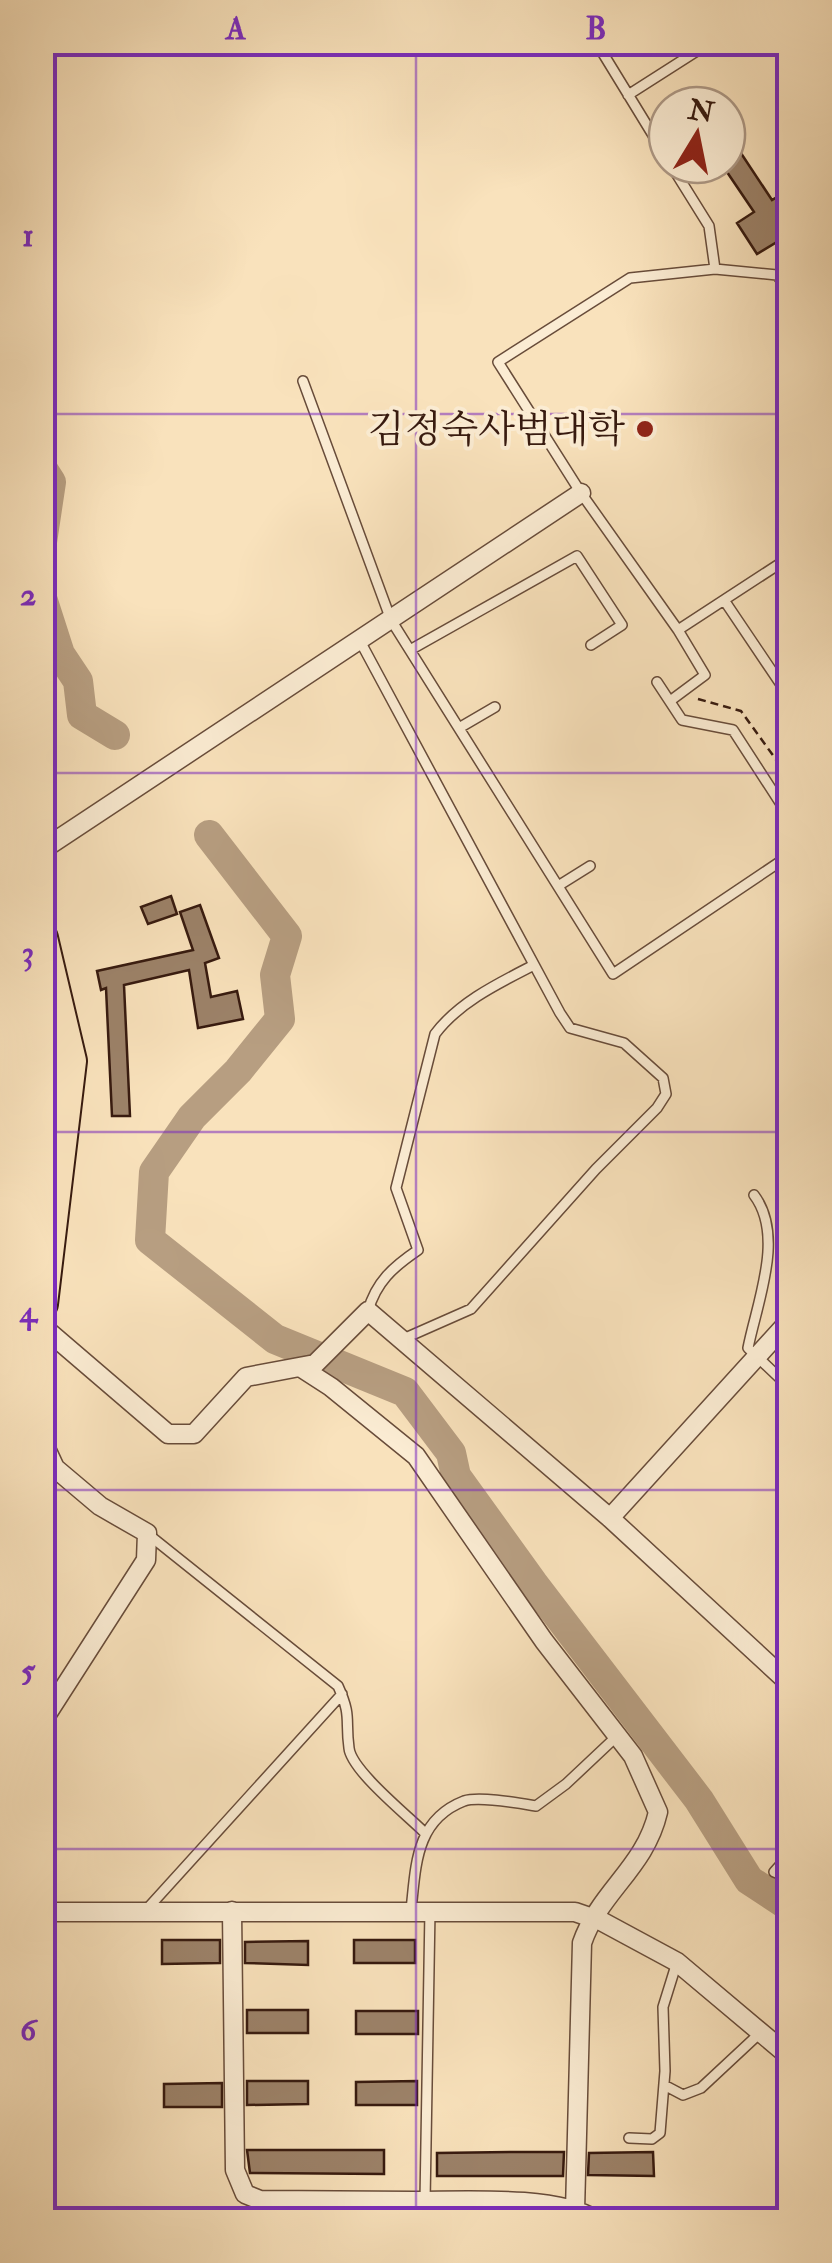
<svg xmlns="http://www.w3.org/2000/svg" width="832" height="2263" font-family="'IM FELL Double Pica','Noto Serif KR',serif">
	<style>
		.lines { fill: none; stroke-linecap: round; stroke-linejoin: round }
		.river { stroke: #b79e81; stroke-width: 30 }
		.building { fill: #9c8269; stroke: #371a0f; stroke-width: 2.5 }
		.service-casing { stroke: #684c3a; stroke-width: 12 }
		.minor-casing { stroke: #684c3a; stroke-width: 21 }
		.primary-casing { stroke: #371a0f; stroke-width: 34 }
		.path { stroke: #371a0f; stroke-width: 2.5; stroke-dasharray: 8 5; stroke-linecap: butt }
		.service { stroke: #fbecd3; stroke-width: 9 }
		.minor { stroke: #fbecd3; stroke-width: 18 }
		.primary { stroke: #f9e2bc; stroke-width: 30 }
		.grid { fill: none; stroke: #7b2cbf; stroke-width: 2.5; stroke-opacity: 0.55 }
		.poi-dot { fill: #8f2418; stroke: #fbecd3; stroke-width: 4 }
		.labels { text-anchor: middle; stroke-width: 8; stroke-linejoin: round; paint-order: stroke }
		.poi-label { font-size: 38px; fill: #371a0f; stroke: #fbecd3; text-anchor: end }
		.neatline { fill: none; stroke: #7b2cbf; stroke-width: 4 }
		.grid-label { font-size: 32px; text-anchor: middle; font-weight: bold; fill: #7b2cbf }
	</style>
	<rect width="100%" height="100%" fill="#f9e2bc"/>
	<filter id="stains"><feTurbulence type="fractalNoise" baseFrequency=".002" numOctaves="4"/><feColorMatrix values="0 0 0 0 .2 0 0 0 0 .09 0 0 0 0 .02 0 0 0 .5 -.17"/></filter>
	<radialGradient id="worn" r=".72"><stop offset=".6" stop-color="#630" stop-opacity="0"/><stop offset="1" stop-color="#630" stop-opacity=".3"/></radialGradient>
	<g class="lines">
		<path class="river" d="M42,468L51,482L42,542
			M42,598L60,654L78,681L82,715L115,735
			M209,835L287,936L275,975L280,1019L238,1071L192,1117L154,1172L150,1240L275,1339L405,1392L451,1453L456,1476L533,1583L699,1800L749,1880L790,1907"/>
	</g>
	<path class="building" d="M727,132L772,200L790,189V234L757,254L737,223L754,212L727,172Z
		M171,896L177,914L148,924L141,907Z
		M200,905L219,958L205,963L211,997L237,991L243,1019L198,1028L189,970L124,985L130,1116H112L106,988L101,990L97,971L193,950L180,912Z
		M162,1940H220V1963L162,1964Z
		M354,1940H415V1963H354Z
		M308,1941V1965L245,1963V1942Z
		M247,2010H308V2033H247Z
		M356,2011H418V2034H356Z
		M247,2081H308V2104L247,2105Z
		M417,2081V2105H356V2082Z
		M222,2083V2107H164V2084Z
		M247,2150H384V2174L250,2173Z
		M516,2152H564L563,2176H437V2153Z
		M653,2152L654,2176L588,2175L589,2153Z"/>
	<g class="lines">
		<defs>
			<path id="service" d="M596,42L667,158
				M628,95L711,42
				M671,165L709,226L715,269
				M790,292L777,275L715,269L630,278L498,362L581,493L678,630L790,557
				M303,381L391,620L613,974L790,855
				M724,600L790,698
				M360,641L560,1013L570,1028L624,1043L663,1078L666,1094L657,1108L596,1169L471,1309L403,1339
				M410,650L577,556L622,625L591,645
				M657,682L682,720L733,730L790,818
				M670,701L705,675L678,630
				M459,728L495,707
				M558,886L590,866
				M754,1195C785,1236 757,1302 748,1348L790,1388
				M368,1311C376,1282 393,1267 418,1250L396,1188L435,1034C459,1002 499,983 534,965
				M149,1535L338,1686C352,1717 345,1719 349,1748C351,1770 407,1815 424,1832
				M790,1854L774,1872L790,1879
				M147,1909L342,1694
				M411,1910C416,1866 415,1820 464,1801C479,1796 518,1803 536,1806L566,1784L617,1736
				M664,2085L683,2095L701,2088L760,2033
				M629,2138L652,2139L660,2133L665,2071L663,2007L677,1962
				M425,2201L430,1910"/>
			<path id="minor" d="M42,850L581,493
				M42,1326L168,1434H194L246,1377L315,1364L368,1311L610,1518L790,1684
				M300,1367L331,1387L416,1456L544,1641L633,1756L658,1812C645,1868 600,1891 582,1943L575,2211
				M42,1440L55,1468L100,1506L147,1533L146,1560L42,1722
				M610,1518L790,1320
				M232,1911L235,2170L245,2194L260,2200C311,2200 363,2201 414,2201C463,2201 557,2195 596,2220
				M42,1912H575L601,1921L677,1962L790,2057"/>
			<path id="primary" d="M42,938L71,1061L42,1304"/>
		</defs>
		<use href="#service" class="service-casing"/>
		<use href="#minor" class="minor-casing"/>
		<use href="#primary" class="primary-casing"/>
		<path class="path" d="M698,699L741,711L790,779"/>
		<use href="#service" class="service"/>
		<use href="#minor" class="minor"/>
		<use href="#primary" class="primary"/>
	</g>
	<path class="grid" d="M416,42V2220M42,414H790M42,773H790M42,1132H790M42,1490H790M42,1849H790"/>
	<circle class="poi-dot" cx="645" cy="429" r="10"/>
	<g class="labels">
		<g class="poi-label">
			<text x="625" y="442">김정숙사범대학</text>
		</g>
	</g>
	<rect width="832" height="2263" fill="none" stroke="#f9e2bc" stroke-width="110"/>
	<g transform="translate(697 135) rotate(10)"><circle r="48" fill="#fbecd3" stroke="#ad9885" stroke-width="2.5"/>
	<path d="M0-8L18 38L0 25L-18 38Z" fill="#8f2418"/>
	<text y="-15" font-size="28" font-weight="bold" text-anchor="middle" fill="#371a0f">N</text>
	</g>
	<rect x="55" y="55" width="722" height="2153" class="neatline"/>
	<g class="grid-label">
		<text x="236" y="39">A</text>
		<text x="596" y="39">B</text>
		<text x="28" y="246">1</text>
		<text x="28" y="605">2</text>
		<text x="28" y="963">3</text>
		<text x="28" y="1322">4</text>
		<text x="28" y="1681">5</text>
		<text x="28" y="2040">6</text>
	</g>
	<rect width="100%" height="100%" filter="url(#stains)"/>
	<rect width="100%" height="100%" fill="url(#worn)"/>
</svg>
